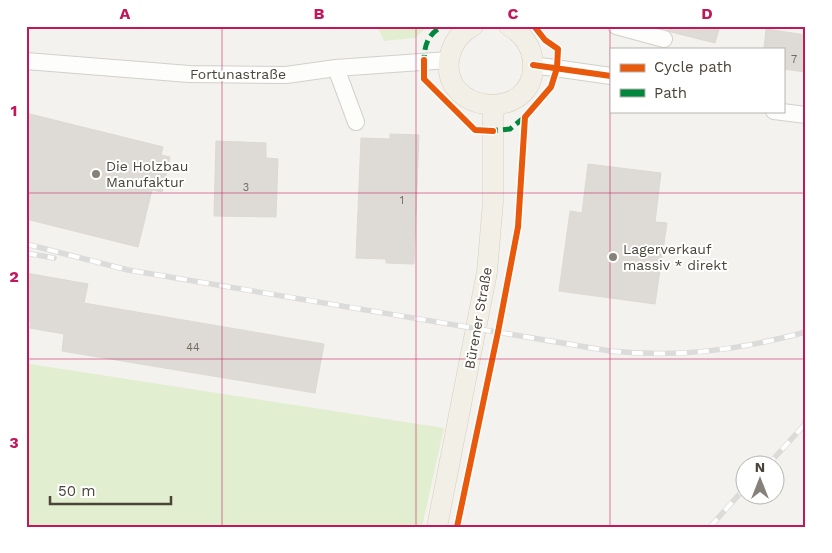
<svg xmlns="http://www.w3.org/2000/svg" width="832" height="553" font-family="'Work Sans',sans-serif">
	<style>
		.green { fill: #e1eecf }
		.building { fill: #dedbd6; stroke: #dcd9d4 }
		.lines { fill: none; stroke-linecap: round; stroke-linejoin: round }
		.minor-casing { stroke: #d2d0cb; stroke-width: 18 }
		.major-casing { stroke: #d6cebb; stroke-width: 21 }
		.minor { stroke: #fdfdfc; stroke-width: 16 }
		.major { stroke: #f2efe6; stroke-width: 20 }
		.rail-casing { stroke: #dbdbda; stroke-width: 5.5 }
		.rail { stroke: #fff; stroke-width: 4; stroke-dasharray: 11; stroke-linecap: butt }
		.quiet { stroke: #00873e; stroke-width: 5; stroke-dasharray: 10 5; stroke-linecap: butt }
		.cycleway-casing { stroke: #fff; stroke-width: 9 }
		.cycleway { stroke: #e8590c; stroke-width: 6 }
		.grid { fill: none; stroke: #c2185b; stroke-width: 1; stroke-opacity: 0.55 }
		.poi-dot { fill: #868178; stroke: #fff; stroke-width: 2 }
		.labels { text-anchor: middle; stroke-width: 4; stroke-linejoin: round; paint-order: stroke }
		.number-label { font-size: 11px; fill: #706a61 }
		.street-label { font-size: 14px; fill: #4b4439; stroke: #fff }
		.poi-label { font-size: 14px; fill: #4b4439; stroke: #fff; text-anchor: start }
		.neatline { fill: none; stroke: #c2185b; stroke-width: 2 }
		.grid-label { font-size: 16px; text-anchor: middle; font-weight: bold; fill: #c2185b }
	</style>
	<rect width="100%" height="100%" fill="#f4f2ee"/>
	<path class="green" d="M377,26H428L415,38L384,41Z
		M30,364L444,428L422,527H26V378Z"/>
	<path class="building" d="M668,26H720L715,43L671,32L667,30Z
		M766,29L806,35V72L783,69V49H764Z
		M26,113L163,147L161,155L170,157L162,192L152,190L138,247L26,219Z
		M390,134L419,135L414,264L386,263V259L356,258L361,138L390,139Z
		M216,141L266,143V158L278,159L276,217L214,216Z
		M588,164L661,173L655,222L667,223L655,304L559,291L570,211L582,213Z
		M26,273L88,284L84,303L324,344L315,393L62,351L64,334L30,328L31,321H26Z"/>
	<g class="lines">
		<defs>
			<path id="minor" d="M616,26L664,39
				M26,61L189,74L286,75L336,68L449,60
				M533,65L611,76
				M336,68L356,122
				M774,111L806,115"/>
			<path id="major" d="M473,26C461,32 453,42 450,55C436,115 536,124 533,63C532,47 523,34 509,26
				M437,527L487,272L493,202V106"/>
		</defs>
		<use href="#minor" class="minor-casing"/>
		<use href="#major" class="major-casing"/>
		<use href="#minor" class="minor"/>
		<use href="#major" class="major"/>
		<defs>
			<path id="rail" d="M26,244L128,270L610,351C680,358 738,350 806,332
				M26,253L54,258
				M767,466L806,423
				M710,527L744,489"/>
		</defs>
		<use href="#rail" class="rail-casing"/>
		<use href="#rail" class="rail"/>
		<path class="quiet" d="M424,65C424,47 426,35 443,26
			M488,131L510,129L526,116"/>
		<defs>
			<path id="cycleway" d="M424,60V79L475,130L493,131
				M533,65L611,76
				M457,527L498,332L518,227L525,117L551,87L557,68L558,49L545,40L534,26"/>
		</defs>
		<use href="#cycleway" class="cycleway-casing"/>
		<use href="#cycleway" class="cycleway"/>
	</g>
	<path class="grid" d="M222,26V527M416,26V527M610,26V527M26,193H806M26,359H806"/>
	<g class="poi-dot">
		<circle cx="96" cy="174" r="5"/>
		<circle cx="613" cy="257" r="5"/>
	</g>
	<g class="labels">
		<g class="number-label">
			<text x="794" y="63">7</text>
			<text x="246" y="191">3</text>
			<text x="402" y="204">1</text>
			<text x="193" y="351">44</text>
		</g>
		<g class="street-label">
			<text x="238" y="79">Fortunastraße</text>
			<text transform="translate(478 318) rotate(-80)" y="5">Bürener Straße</text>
		</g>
		<g class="poi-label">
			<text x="106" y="171">Die Holzbau<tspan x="106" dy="16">Manufaktur</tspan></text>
			<text x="623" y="254">Lagerverkauf<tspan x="623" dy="16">massiv * direkt</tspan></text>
		</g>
	</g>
	<rect width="832" height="553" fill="none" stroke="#ffffff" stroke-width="55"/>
	<rect x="610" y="48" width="175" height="65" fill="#ffffff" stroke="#b7b4b0"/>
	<rect x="620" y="64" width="25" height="8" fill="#e8590c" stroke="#b7b4b0"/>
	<text x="654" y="72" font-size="15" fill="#4b4439">Cycle path</text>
	<rect x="620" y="89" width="25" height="8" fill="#00873e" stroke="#b7b4b0"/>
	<text x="654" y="98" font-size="15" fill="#4b4439">Path</text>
	<g transform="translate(760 480)"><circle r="24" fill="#ffffff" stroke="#b7b4b0"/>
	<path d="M0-4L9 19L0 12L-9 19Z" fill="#868178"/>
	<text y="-8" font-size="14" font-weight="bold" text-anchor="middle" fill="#4b4439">N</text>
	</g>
	<path d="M50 496v8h121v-8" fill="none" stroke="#4b4439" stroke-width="2.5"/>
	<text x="58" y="496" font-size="15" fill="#4b4439" stroke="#ffffff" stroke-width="4" paint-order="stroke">50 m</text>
	<rect x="28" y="28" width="776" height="498" class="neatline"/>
	<g class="grid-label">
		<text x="125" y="19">A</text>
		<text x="319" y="19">B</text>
		<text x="513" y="19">C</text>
		<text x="707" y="19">D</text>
		<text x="14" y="116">1</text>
		<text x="14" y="282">2</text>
		<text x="14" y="448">3</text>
	</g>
</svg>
